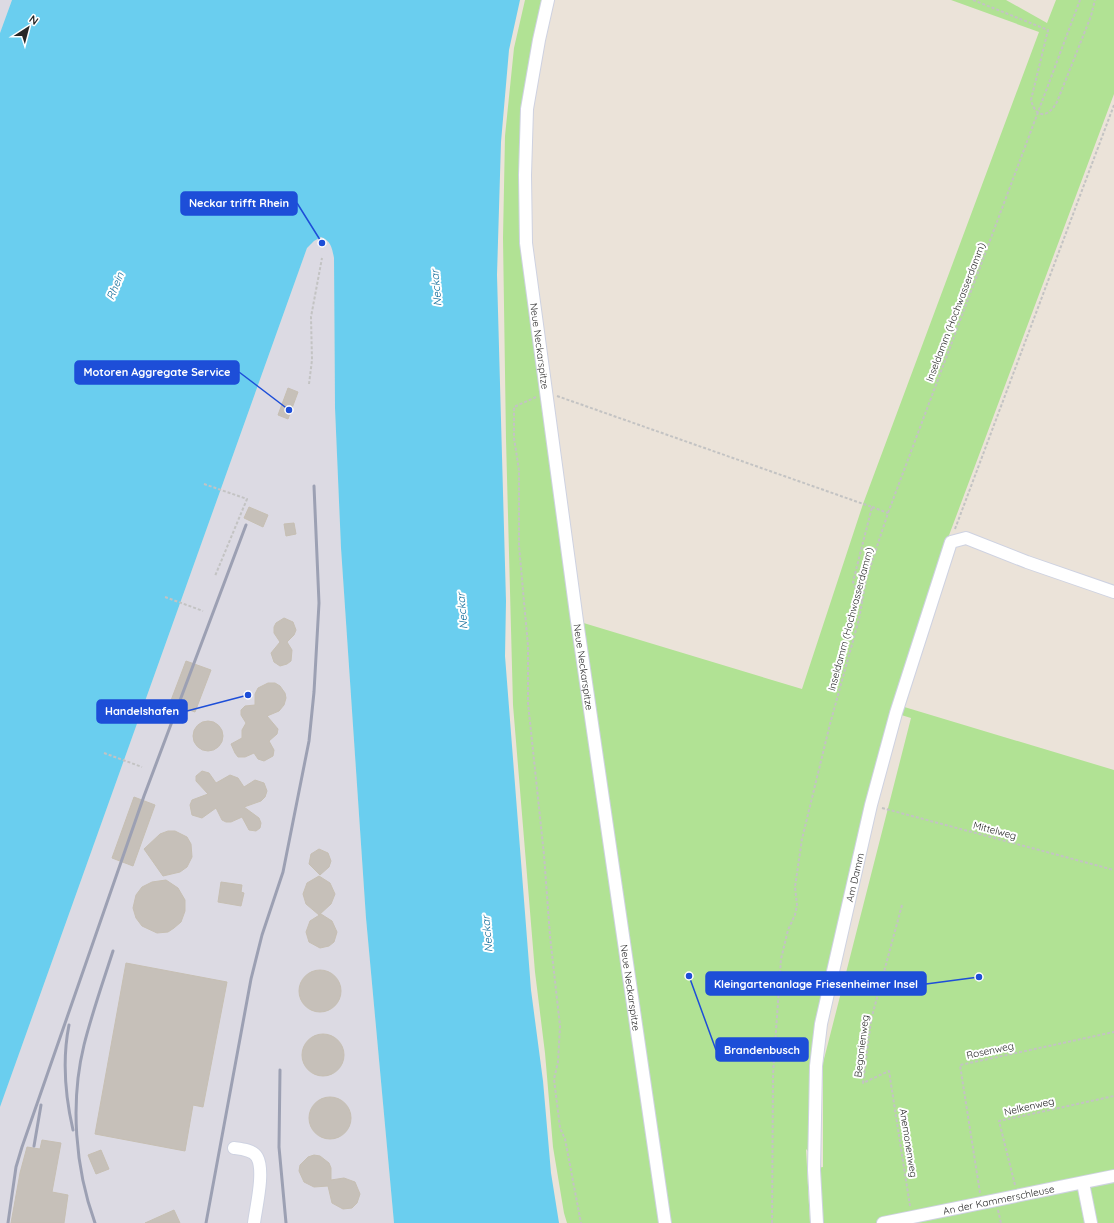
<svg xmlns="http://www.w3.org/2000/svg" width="1114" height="1223" font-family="Quicksand,sans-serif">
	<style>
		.industrial { fill: #dcdae3 }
		.green { fill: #b1e294 }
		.water { fill: #6aceef }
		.building { fill: #c6c0b9; stroke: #c6bfb3 }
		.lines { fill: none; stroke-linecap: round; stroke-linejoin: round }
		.minor-casing { stroke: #ced2e1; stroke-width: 14 }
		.path { stroke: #c3c3c3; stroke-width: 2; stroke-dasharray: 3 2; stroke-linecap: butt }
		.minor { stroke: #fff; stroke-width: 12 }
		.rail { stroke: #9ca0b3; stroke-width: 3 }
		.labels { text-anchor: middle; stroke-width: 4; stroke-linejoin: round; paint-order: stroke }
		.street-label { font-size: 10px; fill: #282828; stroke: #fff }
		.water-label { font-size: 11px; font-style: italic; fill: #0c6a98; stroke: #fff }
		.leader { fill: none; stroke: #1d4ed8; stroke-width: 1.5 }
		.callout-dot { fill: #1d4ed8; stroke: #fff; stroke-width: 1.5 }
		.callout { fill: #1d4ed8; stroke: #1d4ed8; stroke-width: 1.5 }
		.callout-label { font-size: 11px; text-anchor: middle; font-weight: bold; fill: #fff }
	</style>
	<rect width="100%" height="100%" fill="#ebe3d9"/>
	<path class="industrial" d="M0,0H12L0,33Z
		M321,237L327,240L332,247L334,258L335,408L341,548L366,918L394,1223H0V1107L307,248L314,241Z"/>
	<path class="green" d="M525,0H548L527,109L526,243L577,621L802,689L863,504L1039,32L951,0H1006L1047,23L1056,0H1114V94L948,538L826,975L815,1028L811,1154L806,1149L810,1223H567L564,1213L553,1147L545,1053L535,972L513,705L506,439L503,238L505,136L514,48Z
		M901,706L1114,770V1223H820L817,1168L823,1167V1063L911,718L898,714Z"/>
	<path class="water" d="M12,0H520L509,50L501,142L497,275L506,601L505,656L531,990L543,1081L551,1173L559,1223H394L366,918L341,548L335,408L334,258C332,248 331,241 321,237L314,241L307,248L0,1107V33Z"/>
	<path class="building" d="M288,388L298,392L288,419L278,415Z
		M249,507L268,515L263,527L244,518Z
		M294,523L296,534L286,536L284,524Z
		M284,618L293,622L296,630L294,635L287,642L292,650L291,661L287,664L280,666L274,662L271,653L280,642L274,633V627L276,623Z
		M186,661L211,670L195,712L170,703Z
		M268,683H275L280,686L285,693L286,698L284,705L279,711L267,716L278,729L277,734L269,741L274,750L273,756L264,761L258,759L254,753L245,757H238L235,753L231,744L242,738V730L246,723L241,715V710L245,706L255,705V694L258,688Z
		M193 736a15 15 0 1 1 30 0a15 15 0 1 1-30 0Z
		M202,771L209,773L216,783L230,775L238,778L244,787L255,780L264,783L267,791L265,797L261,801L244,807L259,818L261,823L260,828L256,831L249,830L242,817L231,822H226L222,820L216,808L202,818L192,815L190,805L192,800L208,794L196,781V776Z
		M134,797L155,805L133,866L112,858Z
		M168,831H175L187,837L191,844L192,857L187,867L180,872L163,876L144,849L160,834Z
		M319,849L328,853L331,861L329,867L320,875L309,864L311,854Z
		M319,876L330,883L335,894L331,904L319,915L306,904L303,894L307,883Z
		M166,880L178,888L185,900V911L181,922L174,928L168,932L157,933L142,926L136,918L133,908L136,895L142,887L152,882Z
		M221,882L242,885L241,892L244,893L241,906L218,902Z
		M321,914L332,921L337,932L334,942L329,946L320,948L309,942L306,932L310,921Z
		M126,963L227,982L203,1107L193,1105L185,1151L95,1134Z
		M299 991a21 21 0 1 1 42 0a21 21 0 1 1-42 0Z
		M302 1055a21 21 0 1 1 42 0a21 21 0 1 1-42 0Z
		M309 1118a21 21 0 1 1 42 0a21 21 0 1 1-42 0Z
		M42,1140L61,1143L52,1192L68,1195L64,1223H11L20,1173L27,1147L40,1149Z
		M101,1150L109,1169L96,1174L88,1155Z
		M314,1155L320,1156L329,1163L331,1168V1180L344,1178L355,1182L360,1194L357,1203L352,1208L343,1209L332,1203L328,1186L314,1187L304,1182L299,1171L300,1165L308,1157Z
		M174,1210L180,1223H145Z"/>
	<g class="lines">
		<defs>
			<g id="minor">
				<path id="s1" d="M548,0L539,40L527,109L525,175L526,243L577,621L665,1223"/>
				<path d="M234,1148C242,1149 253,1150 257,1157C265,1171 256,1207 254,1223"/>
				<path d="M1083,1183L1091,1223"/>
				<path id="s2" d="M817,1223L814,1170L816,1066L821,1024L871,805L896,713L951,542L966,538L1027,562L1114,592"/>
				<path id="s3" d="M883,1223L1114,1176"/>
			</g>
		</defs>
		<use href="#minor" class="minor-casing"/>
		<path class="path" d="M973,0L1048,30L1031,100C1036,119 1048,118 1057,102L1091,16L1095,0
			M309,384L312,360L311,317L322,258
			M557,396L872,507L853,582L862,602
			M536,397L514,407V438L519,470V546L528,646V703L544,855L550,936L560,1026L558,1062L554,1079L560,1128L565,1139L581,1223
			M204,484L247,499L215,576
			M872,507L888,513
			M955,529L1114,105
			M165,597L203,611
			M104,753L142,767
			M882,808L1114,870
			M902,905L871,1020L863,1083L889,1071L910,1206
			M842,979L880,986
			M1015,1185L999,1121L1114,1096
			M980,1193L960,1065L1114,1032
			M998,1210L1001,1223
			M772,1223L773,1074L781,959L788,930L795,915L797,905L795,887L802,839L830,724L859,619L866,580L888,513L1080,0"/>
		<use href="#minor" class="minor"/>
		<path class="rail" d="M69,1025C62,1060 65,1095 73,1130
			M280,1070L279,1147L286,1223
			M34,1146L41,1105
			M8,1223L16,1167L22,1147L144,796L246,525
			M95,1223C75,1168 70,1102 84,1045C92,1013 103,982 113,951
			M206,1223L251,979L262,935L283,872L309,741L314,692L319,603L314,486"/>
	</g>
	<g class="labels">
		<g class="street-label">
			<text transform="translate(955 312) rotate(-69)" y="4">Inseldamm (Hochwasserdamm)</text>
			<text dy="4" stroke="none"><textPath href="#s1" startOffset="349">Neue Neckarspitze</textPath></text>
			<text transform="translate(850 619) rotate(-75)" y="4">Inseldamm (Hochwasserdamm)</text>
			<text dy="4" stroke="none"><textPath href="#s1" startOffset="673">Neue Neckarspitze</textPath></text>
			<text transform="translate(995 830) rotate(15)" y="4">Mittelweg</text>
			<text dy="4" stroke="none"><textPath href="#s2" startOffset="350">Am Damm</textPath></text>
			<text dy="4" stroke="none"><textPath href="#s1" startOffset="997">Neue Neckarspitze</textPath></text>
			<text transform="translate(861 1046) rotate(-83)" y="4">Begonienweg</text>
			<text transform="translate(990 1050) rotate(-12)" y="4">Rosenweg</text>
			<text transform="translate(1029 1106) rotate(-13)" y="4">Nelkenweg</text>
			<text transform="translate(909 1143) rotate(81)" y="4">Anemonenweg</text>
			<text dy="4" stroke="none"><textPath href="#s3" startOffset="118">An der Kammerschleuse</textPath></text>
		</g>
		<g class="water-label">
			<text transform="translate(115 286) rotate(-68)" y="4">Rhein</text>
			<text transform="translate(436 288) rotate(-95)" y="4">Neckar</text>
			<text transform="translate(462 611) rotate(-95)" y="4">Neckar</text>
			<text transform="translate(487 934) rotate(-95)" y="4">Neckar</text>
		</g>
	</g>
	<path class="leader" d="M322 243L297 203M289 410L239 372M248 695L187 711M979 977L926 984M689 976L716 1050"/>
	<g class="callout-dot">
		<circle cx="322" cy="243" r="4"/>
		<circle cx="289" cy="410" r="4"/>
		<circle cx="248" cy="695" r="4"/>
		<circle cx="979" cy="977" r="4"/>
		<circle cx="689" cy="976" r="4"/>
	</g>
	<g class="callout">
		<rect x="181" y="192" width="116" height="23" rx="4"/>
		<rect x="75" y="361" width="164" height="23" rx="4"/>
		<rect x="97" y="700" width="90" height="23" rx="4"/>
		<rect x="706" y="972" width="220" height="23" rx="4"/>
		<rect x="716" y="1038" width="92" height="23" rx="4"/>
	</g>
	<g class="callout-label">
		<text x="239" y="207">Neckar trifft Rhein</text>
		<text x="157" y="376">Motoren Aggregate Service</text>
		<text x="142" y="715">Handelshafen</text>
		<text x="816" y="988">Kleingartenanlage Friesenheimer Insel</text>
		<text x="762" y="1054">Brandenbusch</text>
	</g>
	<g transform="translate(28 28) rotate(36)" stroke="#ffffff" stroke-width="3" paint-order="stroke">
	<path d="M0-3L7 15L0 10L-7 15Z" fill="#282828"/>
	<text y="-6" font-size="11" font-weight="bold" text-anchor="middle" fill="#282828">N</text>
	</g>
</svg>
